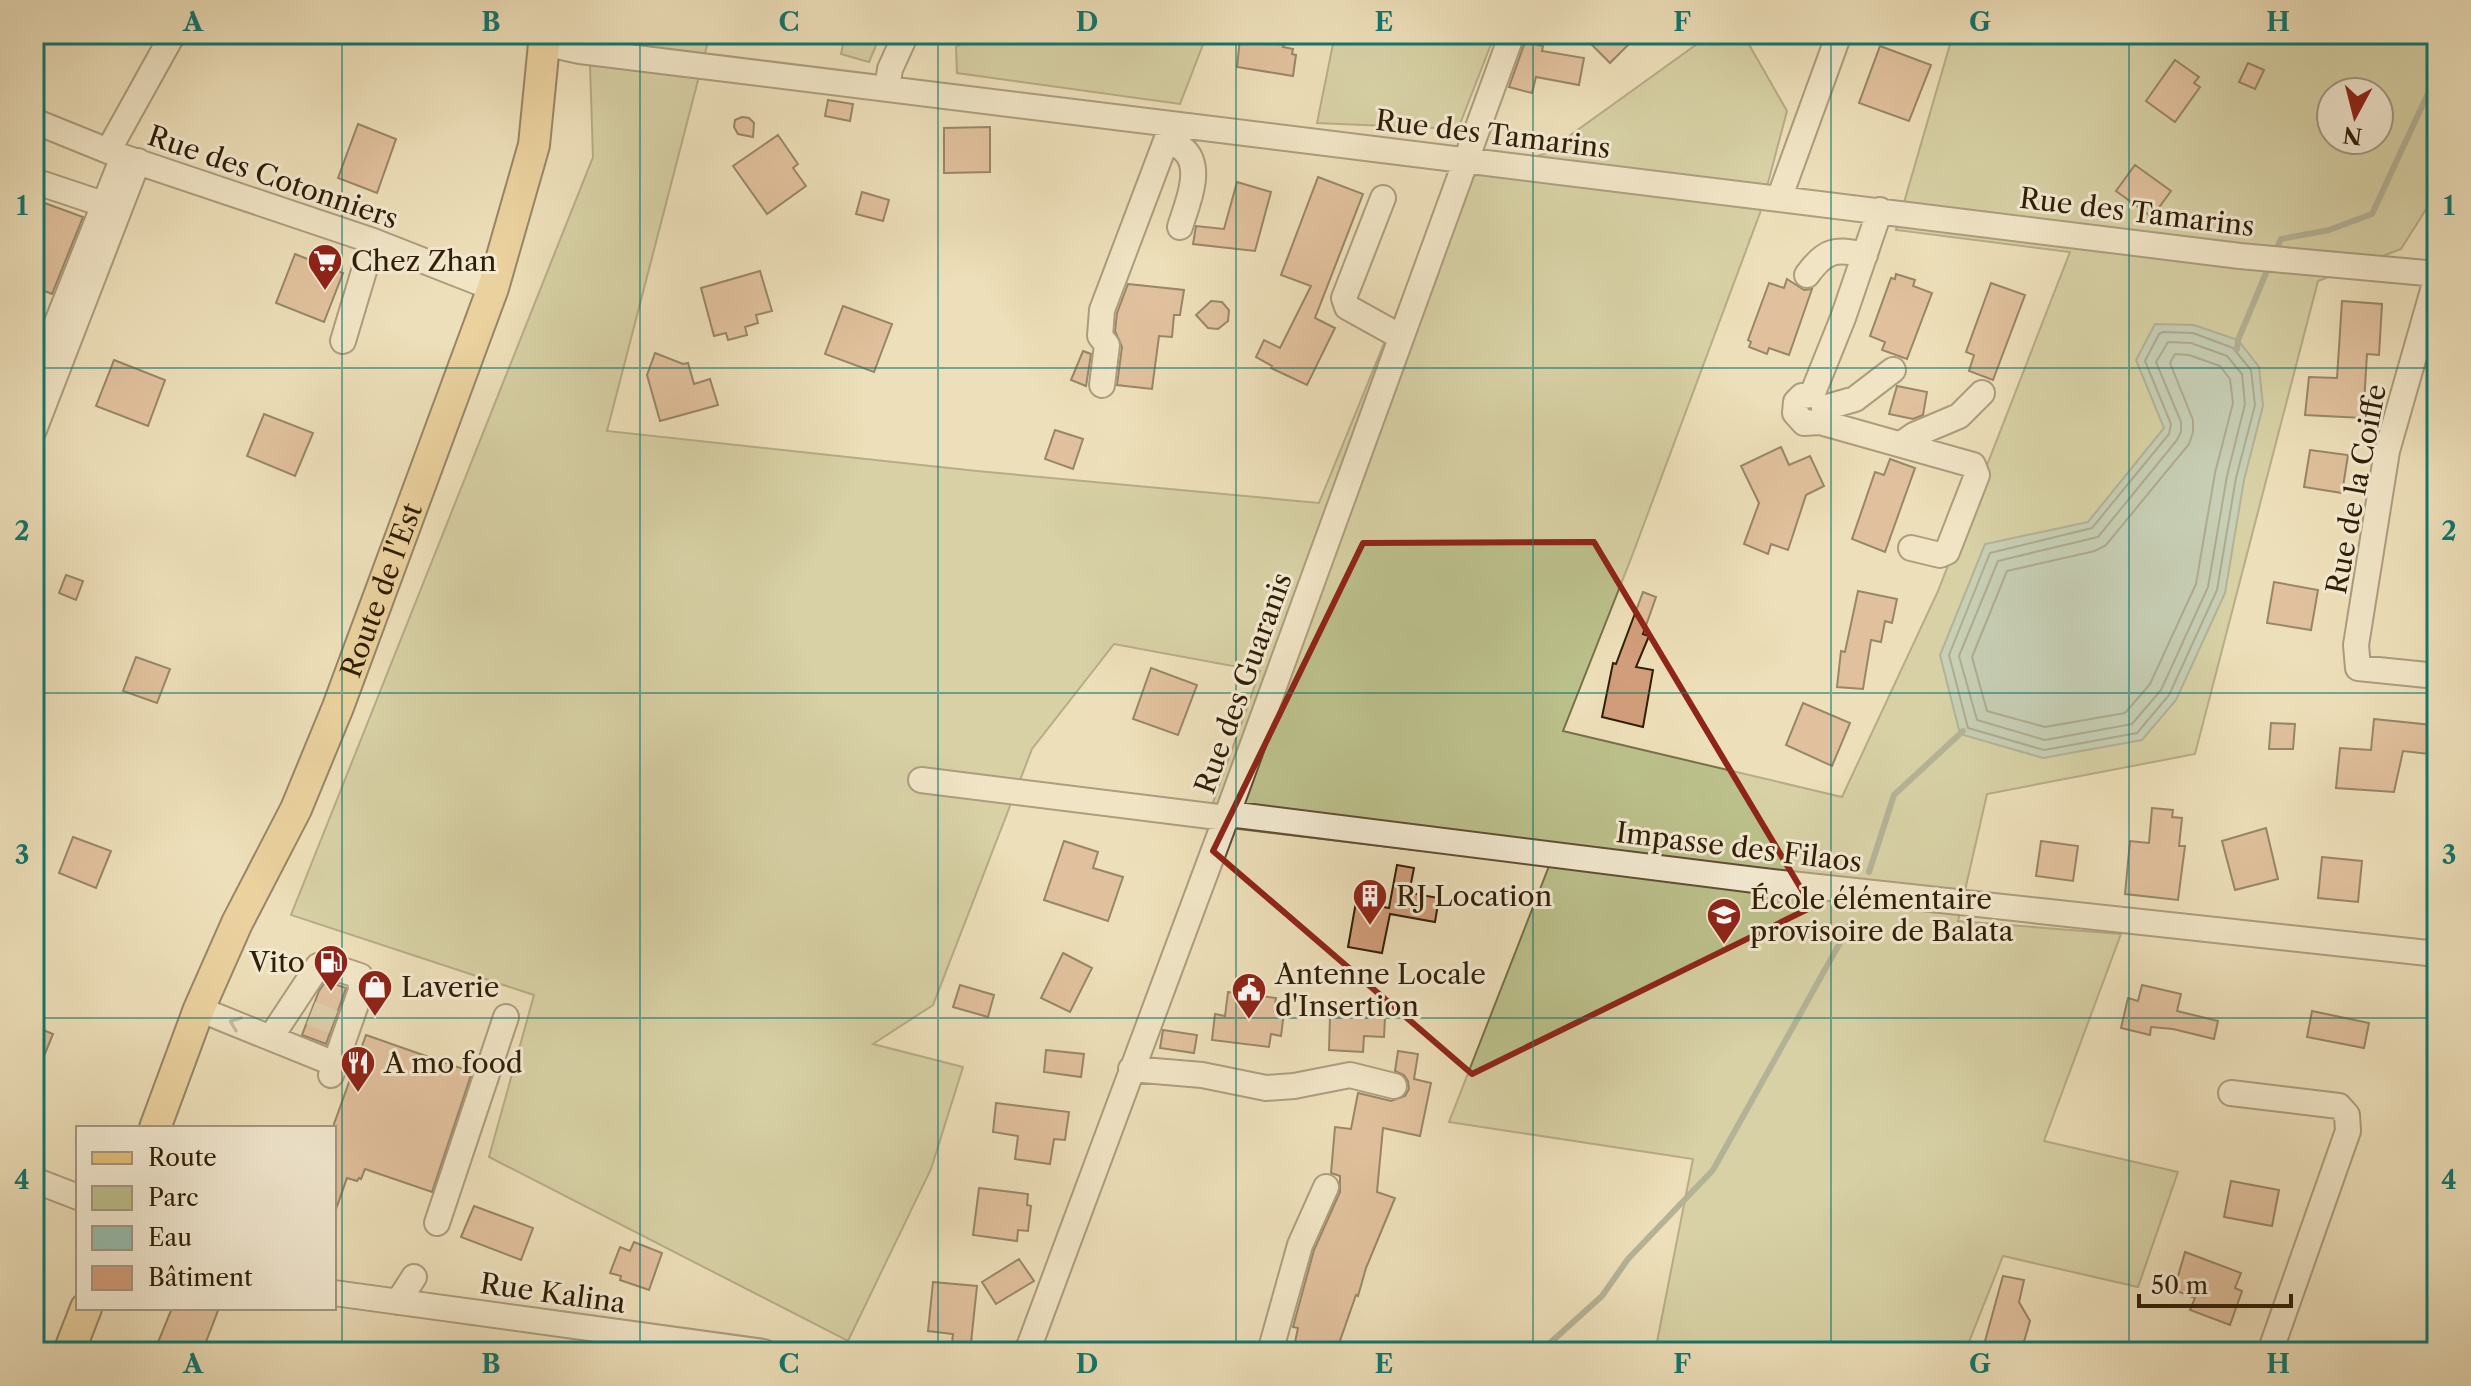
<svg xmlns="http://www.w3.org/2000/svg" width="2471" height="1386" font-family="'Libre Caslon Text',serif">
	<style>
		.green { fill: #bcc18c; stroke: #767049; stroke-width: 2; fill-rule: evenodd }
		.water { fill: #99bdaf; stroke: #6f7d6b; stroke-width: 2 }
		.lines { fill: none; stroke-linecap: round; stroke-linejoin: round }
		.shore { stroke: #646e5a; stroke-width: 2 }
		.stream { stroke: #6f7d6b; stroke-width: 6 }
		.building { fill: #d29e7b; stroke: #301e06; stroke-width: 2 }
		.minor-tunnel { stroke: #c7b895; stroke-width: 24; stroke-dasharray: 24 12; stroke-linecap: butt }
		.minor-casing { stroke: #5f4e33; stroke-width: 28 }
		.major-casing { stroke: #301e06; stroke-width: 34 }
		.minor { stroke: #f3ead2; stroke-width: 24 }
		.major { stroke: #e6c07c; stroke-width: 30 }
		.oneway { stroke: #9b8e76 }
		.marked { fill: none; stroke: #8f2418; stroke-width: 6; stroke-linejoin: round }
		.grid { fill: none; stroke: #0f766e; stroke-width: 2; stroke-opacity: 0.55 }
		.labels { text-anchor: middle; stroke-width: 6; stroke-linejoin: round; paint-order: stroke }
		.street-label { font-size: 28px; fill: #301e06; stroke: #f3ead2 }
		.poi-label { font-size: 28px; fill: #301e06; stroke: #f3ead2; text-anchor: start }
		.neatline { fill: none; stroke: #0f766e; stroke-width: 3 }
		.grid-label { font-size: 26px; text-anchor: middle; font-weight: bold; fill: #0f766e }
	</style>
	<rect width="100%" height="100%" fill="#eddfb9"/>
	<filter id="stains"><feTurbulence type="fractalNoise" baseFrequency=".0025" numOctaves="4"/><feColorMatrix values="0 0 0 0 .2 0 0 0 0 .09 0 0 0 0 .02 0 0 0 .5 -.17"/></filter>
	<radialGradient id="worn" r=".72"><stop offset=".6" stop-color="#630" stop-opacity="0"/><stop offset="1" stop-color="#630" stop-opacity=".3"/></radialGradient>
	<path class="green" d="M589,34H710L607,431L977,471L1319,503L1449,184L1544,154L1711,34H1743L1787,111L1760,213L1632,556L1563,731L1842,797L1938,591L2070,252L1896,230L1953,34H2437V192L2401,249L2318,281L2195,754L1987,794L1958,921L2121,934L2044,1141L2178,1172L2138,1287L2003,1256L1965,1352H1655L1693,1159L1449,1122L1549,866L1205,825L1260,671L1114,644L1032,749L933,1005L873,1044L963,1067L931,1169L848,1341L489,1157L534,995L291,915L593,157ZM2331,92H2379V140H2331Z
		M845,34H881L869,62L841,54Z
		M977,34H1207L1180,104L957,73L956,47Z
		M1335,34H1495L1458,129L1317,123Z"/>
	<path class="water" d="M2155,324L2194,325L2238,340L2259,367L2263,406L2244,480L2225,593L2176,700L2142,740L2043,758L1960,734L1940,655L1985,544L2088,522L2164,428L2136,360Z"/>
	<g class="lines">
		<path class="shore" d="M2163,332L2193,333L2233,348L2251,370L2255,405L2236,478L2217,590L2169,695L2137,733L2044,750L1968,728L1949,655L1990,553L2092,528L2169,434L2171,424L2145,361L2159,334Z
			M2168,342L2191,343L2227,356L2242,374L2245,404L2227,476L2208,587L2161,690L2132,724L2045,740L1977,720L1959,656L1998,561L2098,537L2177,440L2181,432V422L2156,362Z
			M2175,354L2189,355L2220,366L2230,379L2233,403L2215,473L2196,584L2150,684L2125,713L2045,727L1987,711L1972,657L2007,571L2095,551L2106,545L2189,444L2193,432V420L2170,363Z"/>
		<path class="stream" d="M2275,252L2281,239L2329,230L2372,214L2437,74
			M2237,349L2238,340L2269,266
			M1869,872L1894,795L1963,731
			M1540,1352L1602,1296L1628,1259L1713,1170L1851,923"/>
	</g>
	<path class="building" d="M1596,34H1639L1610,63L1589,42Z
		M1240,39L1284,45L1283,47L1293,49L1292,54L1296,55L1293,76L1237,67Z
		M1525,42L1543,46L1542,51L1584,58L1579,85L1536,77L1532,93L1509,87Z
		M1880,46L1931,65L1909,121L1859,103Z
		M2175,60L2199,77L2194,83L2200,87L2175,122L2146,101Z
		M2248,63L2264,70L2255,89L2239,82Z
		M828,100L853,104L850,121L825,116Z
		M742,117L749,118L754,123L753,137L738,134L734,127L735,120Z
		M358,124L396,139L377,193L338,178Z
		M990,127V172L944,173V128Z
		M778,135L798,164L793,168L806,186L767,214L733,166Z
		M2135,165L2171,191L2152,217L2116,191Z
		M1318,177L1363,194L1315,318L1335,328L1307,385L1271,368L1272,366L1256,357L1264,340L1280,348L1311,286L1281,275Z
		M1237,182L1271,192L1255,251L1193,244L1196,226L1224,229Z
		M862,192L889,200L883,221L856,214Z
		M42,202L83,217L52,294L34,287V223Z
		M295,254L343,273L324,322L276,303Z
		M760,271L772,311L756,315L758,323L745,327L747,335L728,340L726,333L714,336L701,288Z
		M1896,274L1915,280L1913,286L1932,293L1907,359L1882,350L1885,342L1870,336L1891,278L1895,279Z
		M1787,279L1804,290L1812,289L1789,355L1769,348L1767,354L1749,347L1751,342L1748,340L1769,283L1784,288Z
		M1991,283L2025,295L1993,380L1969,371L1974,355L1966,352Z
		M1128,284L1184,290L1180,315H1174L1172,337L1159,336L1152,389L1117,385L1122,347L1115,331L1117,313Z
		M1211,301L1222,302L1229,310L1228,321L1218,329L1208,328L1196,315Z
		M2342,301L2382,304L2379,355L2367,354L2363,418L2305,415L2309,377L2337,378Z
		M843,306L892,324L874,372L825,354Z
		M1083,351L1091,354L1086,386L1071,380Z
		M655,353L683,364L688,363L694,384L710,379L718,405L660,421L647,375Z
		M114,360L165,380L148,426L96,406Z
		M1897,386L1927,392L1923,415L1913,419L1889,414Z
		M264,414L313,433L295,476L247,456Z
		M1055,430L1083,439L1073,469L1045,459Z
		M1781,447L1789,465L1810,456L1824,486L1806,495L1788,550L1771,544L1768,554L1744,544L1759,503L1741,466Z
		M2310,450L2348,455L2342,493L2304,487Z
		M1890,459L1915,468L1885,552L1852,539L1875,472L1884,475Z
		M66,575L83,581L76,600L59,593Z
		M2274,582L2318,590L2311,630L2267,623Z
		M1858,591L1897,599L1892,623L1885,621L1881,642L1871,640L1863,689L1837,687L1841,651L1845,652Z
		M1643,592L1656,597L1643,634L1649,636L1636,667L1653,670L1643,727L1602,717L1613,663L1616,664Z
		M136,657L170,669L157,703L123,691Z
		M1151,668L1197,685L1178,735L1133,719Z
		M1803,703L1850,723L1832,766L1786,745Z
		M2374,719L2432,725L2429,754L2403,751L2394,792L2336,788L2340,748L2371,750Z
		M2271,723L2295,724L2293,749H2269Z
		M2152,808L2173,810L2172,817L2182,818L2179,846H2185L2178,900L2125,894L2130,841L2149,843Z
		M2266,828L2278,879L2235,890L2222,841Z
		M73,837L111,851L96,888L59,873Z
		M1064,841L1098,852L1093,868L1123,877L1108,921L1044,900Z
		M2041,841L2078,846L2073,881L2036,876Z
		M2322,857L2362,861L2358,902L2318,898Z
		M1397,865L1414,868L1409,893L1439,898L1435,922L1390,914L1382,953L1348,947L1356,902L1389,908Z
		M1063,953L1092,968L1070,1012L1041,998Z
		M326,981L346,988L326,1044L302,1035L319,991Z
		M960,985L994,995L988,1017L953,1007Z
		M2142,985L2181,994L2177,1011L2218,1021L2214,1039L2173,1029L2151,1027L2150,1035L2121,1028L2128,998L2138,1001Z
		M1228,992L1276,998L1274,1011L1284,1012L1281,1036L1271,1034L1269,1047L1212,1040L1215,1014L1225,1016Z
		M2312,1011L2369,1023L2364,1048L2307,1037Z
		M1330,1016L1385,1018L1384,1037L1364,1036L1363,1052L1329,1050Z
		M34,1026L53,1034L35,1078H34Z
		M1163,1030L1197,1035L1194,1053L1160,1048Z
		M366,1035L472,1072L432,1192L365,1169L361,1179L359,1178L357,1181L347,1178L336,1209L334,1208V1124Z
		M1046,1050L1084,1054L1081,1077L1044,1072Z
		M1398,1051L1418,1054L1414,1079L1431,1083L1420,1136L1383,1128L1377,1192L1395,1198L1366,1268L1358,1296L1356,1295L1336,1352H1293L1298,1328L1293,1327L1314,1250L1340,1192V1176L1331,1173L1335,1127L1351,1129L1358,1093L1391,1101L1405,1096L1409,1089L1408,1081L1404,1075L1395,1071Z
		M996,1103L1069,1112L1065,1140L1054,1139L1050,1164L1015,1159L1018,1136L993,1132Z
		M2231,1181L2279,1190L2272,1226L2224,1217Z
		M979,1188L1028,1194L1027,1205L1031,1206L1028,1231L1018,1230L1017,1241L973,1235Z
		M474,1206L533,1228L521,1260L461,1237Z
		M634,1242L662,1253L649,1290L620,1280L621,1276L610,1273L620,1247L630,1251Z
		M2185,1252L2241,1273L2235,1288L2242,1291L2230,1325L2190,1310L2195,1298L2174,1290Z
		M1019,1259L1034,1281L996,1304L982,1282Z
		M2003,1276L2024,1280L2019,1302L2030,1321L2021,1352H1982Z
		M933,1282L977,1286L970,1352H951L953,1334L928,1331Z
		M172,1308H219L202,1352H154Z"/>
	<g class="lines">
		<path class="minor-tunnel" d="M311,1013L336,1023"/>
		<defs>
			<path id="minor" d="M543,43L580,51L2240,256L2437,274
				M887,89L890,69L906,34
				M34,121L123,157L373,241L493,288
				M1167,140C1172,143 1180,146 1184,150C1204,168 1186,207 1180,227
				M108,151L173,34
				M34,181L103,204
				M1383,198L1344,298L1347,307L1401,337
				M1779,199L1839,34
				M1880,210L1843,318L1812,395L1802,396L1796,402L1795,413L1804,423L1820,422L1973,465L1977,475L1947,552L1940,555L1911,548
				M1807,275C1825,250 1835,248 1865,255
				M2437,276L2387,451L2356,645L2358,668L2437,676
				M343,341L373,241
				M34,380L123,157
				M1102,385L1107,345L1100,336L1102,310L1172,125
				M1824,408L1855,399L1893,370
				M34,430L138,161
				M1901,444L1914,435L1959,416L1982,393
				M921,780L1226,818L1237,815L1755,880L2437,954
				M199,1009L335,1064L331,1075
				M271,1037L318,966L324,964L360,976L361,990L335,1064
				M1131,1069L1202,1075L1266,1088L1294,1086L1350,1075L1394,1086
				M2231,1093L2339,1106L2347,1115L2348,1131L2270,1352
				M34,1180L78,1197
				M437,1223L506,1017
				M334,1293L764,1352
				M398,1302L414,1277
				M1027,1352L1226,818L1512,34
				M1270,1352L1300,1245L1326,1187"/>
			<g id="major">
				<path id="s1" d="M155,1128L199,1009L237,923L296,809L338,707L493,288L534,145L545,34"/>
				<path d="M69,1352L86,1308"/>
			</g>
		</defs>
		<use href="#minor" class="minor-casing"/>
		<use href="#major" class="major-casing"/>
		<use href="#minor" class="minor"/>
		<use href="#major" class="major"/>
	</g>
	<defs><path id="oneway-chevron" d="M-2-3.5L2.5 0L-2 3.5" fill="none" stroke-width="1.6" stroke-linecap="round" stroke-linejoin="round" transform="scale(2)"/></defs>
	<use class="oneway" href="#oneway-chevron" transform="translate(235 1023) rotate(-158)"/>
	<path d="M0 0H2471V1386H0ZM1594,542L1812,907L1472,1074L1213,851L1363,543Z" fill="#eddfb9" fill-opacity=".55" fill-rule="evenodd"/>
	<path class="marked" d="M1594,542L1812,907L1472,1074L1213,851L1363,543Z"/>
	<path class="grid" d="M342,34V1352M640,34V1352M938,34V1352M1236,34V1352M1533,34V1352M1831,34V1352M2129,34V1352M34,368H2437M34,693H2437M34,1018H2437"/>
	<defs>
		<symbol id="supermarket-pin" viewBox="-11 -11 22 30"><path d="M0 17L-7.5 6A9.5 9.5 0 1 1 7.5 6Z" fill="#8f2418" stroke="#f3ead2"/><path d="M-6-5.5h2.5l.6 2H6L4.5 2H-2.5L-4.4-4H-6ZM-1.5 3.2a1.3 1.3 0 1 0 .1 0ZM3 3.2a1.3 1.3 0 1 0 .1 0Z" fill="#fff"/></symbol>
		<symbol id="building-pin" viewBox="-11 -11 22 30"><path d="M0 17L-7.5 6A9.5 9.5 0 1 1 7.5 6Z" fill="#8f2418" stroke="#f3ead2"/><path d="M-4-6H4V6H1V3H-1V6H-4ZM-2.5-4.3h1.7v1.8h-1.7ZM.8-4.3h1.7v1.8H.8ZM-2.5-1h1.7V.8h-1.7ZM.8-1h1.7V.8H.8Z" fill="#fff"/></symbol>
		<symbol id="school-pin" viewBox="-11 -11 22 30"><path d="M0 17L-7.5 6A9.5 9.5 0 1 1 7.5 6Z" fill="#8f2418" stroke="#f3ead2"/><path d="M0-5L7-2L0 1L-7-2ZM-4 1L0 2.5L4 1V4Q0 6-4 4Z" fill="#fff"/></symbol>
		<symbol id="fuel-pin" viewBox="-11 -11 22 30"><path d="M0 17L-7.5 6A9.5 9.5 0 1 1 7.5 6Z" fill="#8f2418" stroke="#f3ead2"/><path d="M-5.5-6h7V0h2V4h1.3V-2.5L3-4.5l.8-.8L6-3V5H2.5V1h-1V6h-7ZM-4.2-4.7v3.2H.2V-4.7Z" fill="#fff"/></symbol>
		<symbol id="shop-pin" viewBox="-11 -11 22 30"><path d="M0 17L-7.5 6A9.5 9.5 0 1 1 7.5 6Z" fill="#8f2418" stroke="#f3ead2"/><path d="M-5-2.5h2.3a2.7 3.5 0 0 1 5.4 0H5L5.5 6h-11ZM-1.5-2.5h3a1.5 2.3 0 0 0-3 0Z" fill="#fff"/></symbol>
		<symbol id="civic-pin" viewBox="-11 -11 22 30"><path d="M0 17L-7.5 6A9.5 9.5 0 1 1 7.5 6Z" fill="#8f2418" stroke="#f3ead2"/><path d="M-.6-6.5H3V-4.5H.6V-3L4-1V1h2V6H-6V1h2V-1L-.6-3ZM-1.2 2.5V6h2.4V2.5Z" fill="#fff"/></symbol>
		<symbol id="restaurant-pin" viewBox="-11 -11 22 30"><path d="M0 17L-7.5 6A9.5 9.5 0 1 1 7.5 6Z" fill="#8f2418" stroke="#f3ead2"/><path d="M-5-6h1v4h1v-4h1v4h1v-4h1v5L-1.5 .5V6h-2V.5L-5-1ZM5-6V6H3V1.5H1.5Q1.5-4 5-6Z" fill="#fff"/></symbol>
	</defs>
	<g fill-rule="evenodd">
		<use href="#supermarket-pin" x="305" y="241" width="40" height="54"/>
		<use href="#building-pin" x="1350" y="876" width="40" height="54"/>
		<use href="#school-pin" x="1704" y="895" width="40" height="54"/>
		<use href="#fuel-pin" x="311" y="942" width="40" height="54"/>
		<use href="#shop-pin" x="355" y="967" width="40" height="54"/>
		<use href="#civic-pin" x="1229" y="970" width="40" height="54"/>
		<use href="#restaurant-pin" x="338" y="1043" width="40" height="54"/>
	</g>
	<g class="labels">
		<g class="street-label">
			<text transform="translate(1493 134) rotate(7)" y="10">Rue des Tamarins</text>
			<text transform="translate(273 177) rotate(19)" y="10">Rue des Cotonniers</text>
			<text transform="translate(2137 212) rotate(7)" y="10">Rue des Tamarins</text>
			<text transform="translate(2356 489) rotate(-79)" y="10">Rue de la Coiffe</text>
			<text dy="10" stroke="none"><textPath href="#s1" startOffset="584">Route de l'Est</textPath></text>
			<text transform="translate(1243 683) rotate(-70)" y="10">Rue des Guaranis</text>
			<text transform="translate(1739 847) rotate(7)" y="10">Impasse des Filaos</text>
			<text transform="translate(553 1293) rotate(8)" y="10">Rue Kalina</text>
		</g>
		<g class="poi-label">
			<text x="351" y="271">Chez Zhan</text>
			<text x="1396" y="906">RJ Location</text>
			<text x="1750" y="909">École élémentaire<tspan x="1750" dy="32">provisoire de Balata</tspan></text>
			<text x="305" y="972" text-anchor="end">Vito</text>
			<text x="1275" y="984">Antenne Locale<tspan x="1275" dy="32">d'Insertion</tspan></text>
			<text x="401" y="997">Laverie</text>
			<text x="384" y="1073">A mo food</text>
		</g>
	</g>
	<rect width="2471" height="1386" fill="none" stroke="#eddfb9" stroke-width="88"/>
	<rect x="76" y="1126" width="260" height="184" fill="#f3ead2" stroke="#a59880" stroke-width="2"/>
	<rect x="92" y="1152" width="40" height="12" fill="#e6c07c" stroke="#a59880" stroke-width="2"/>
	<text x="148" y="1166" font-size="24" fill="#301e06">Route</text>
	<rect x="92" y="1186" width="40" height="24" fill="#bcc18c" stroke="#a59880" stroke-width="2"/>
	<text x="148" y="1206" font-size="24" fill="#301e06">Parc</text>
	<rect x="92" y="1226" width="40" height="24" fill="#99bdaf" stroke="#a59880" stroke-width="2"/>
	<text x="148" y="1246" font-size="24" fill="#301e06">Eau</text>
	<rect x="92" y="1266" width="40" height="24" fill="#d29e7b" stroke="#a59880" stroke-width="2"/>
	<text x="148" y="1286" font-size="24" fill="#301e06">Bâtiment</text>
	<g transform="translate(2355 116) rotate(187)"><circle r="38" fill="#f3ead2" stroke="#a59880" stroke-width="2"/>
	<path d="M0-6L14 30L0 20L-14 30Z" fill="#8f2418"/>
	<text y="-12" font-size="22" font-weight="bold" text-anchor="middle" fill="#301e06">N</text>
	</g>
	<path d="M2139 1294v12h152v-12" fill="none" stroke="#301e06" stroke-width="4"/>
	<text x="2151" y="1294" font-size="24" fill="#301e06" stroke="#f3ead2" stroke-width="6" paint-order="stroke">50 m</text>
	<rect x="44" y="44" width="2383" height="1298" class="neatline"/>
	<g class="grid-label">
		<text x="193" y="31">A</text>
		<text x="491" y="31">B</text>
		<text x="789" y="31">C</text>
		<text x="1087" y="31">D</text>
		<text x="1384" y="31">E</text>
		<text x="1682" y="31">F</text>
		<text x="1980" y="31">G</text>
		<text x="2278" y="31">H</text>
		<text x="22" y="215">1</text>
		<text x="2449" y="215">1</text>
		<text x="22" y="540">2</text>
		<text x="2449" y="540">2</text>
		<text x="22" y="864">3</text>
		<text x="2449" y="864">3</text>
		<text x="22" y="1189">4</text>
		<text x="2449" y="1189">4</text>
		<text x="193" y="1373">A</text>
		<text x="491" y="1373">B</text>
		<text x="789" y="1373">C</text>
		<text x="1087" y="1373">D</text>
		<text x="1384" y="1373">E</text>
		<text x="1682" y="1373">F</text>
		<text x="1980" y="1373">G</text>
		<text x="2278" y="1373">H</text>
	</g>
	<rect width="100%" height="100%" filter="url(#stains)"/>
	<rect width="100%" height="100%" fill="url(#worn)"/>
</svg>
